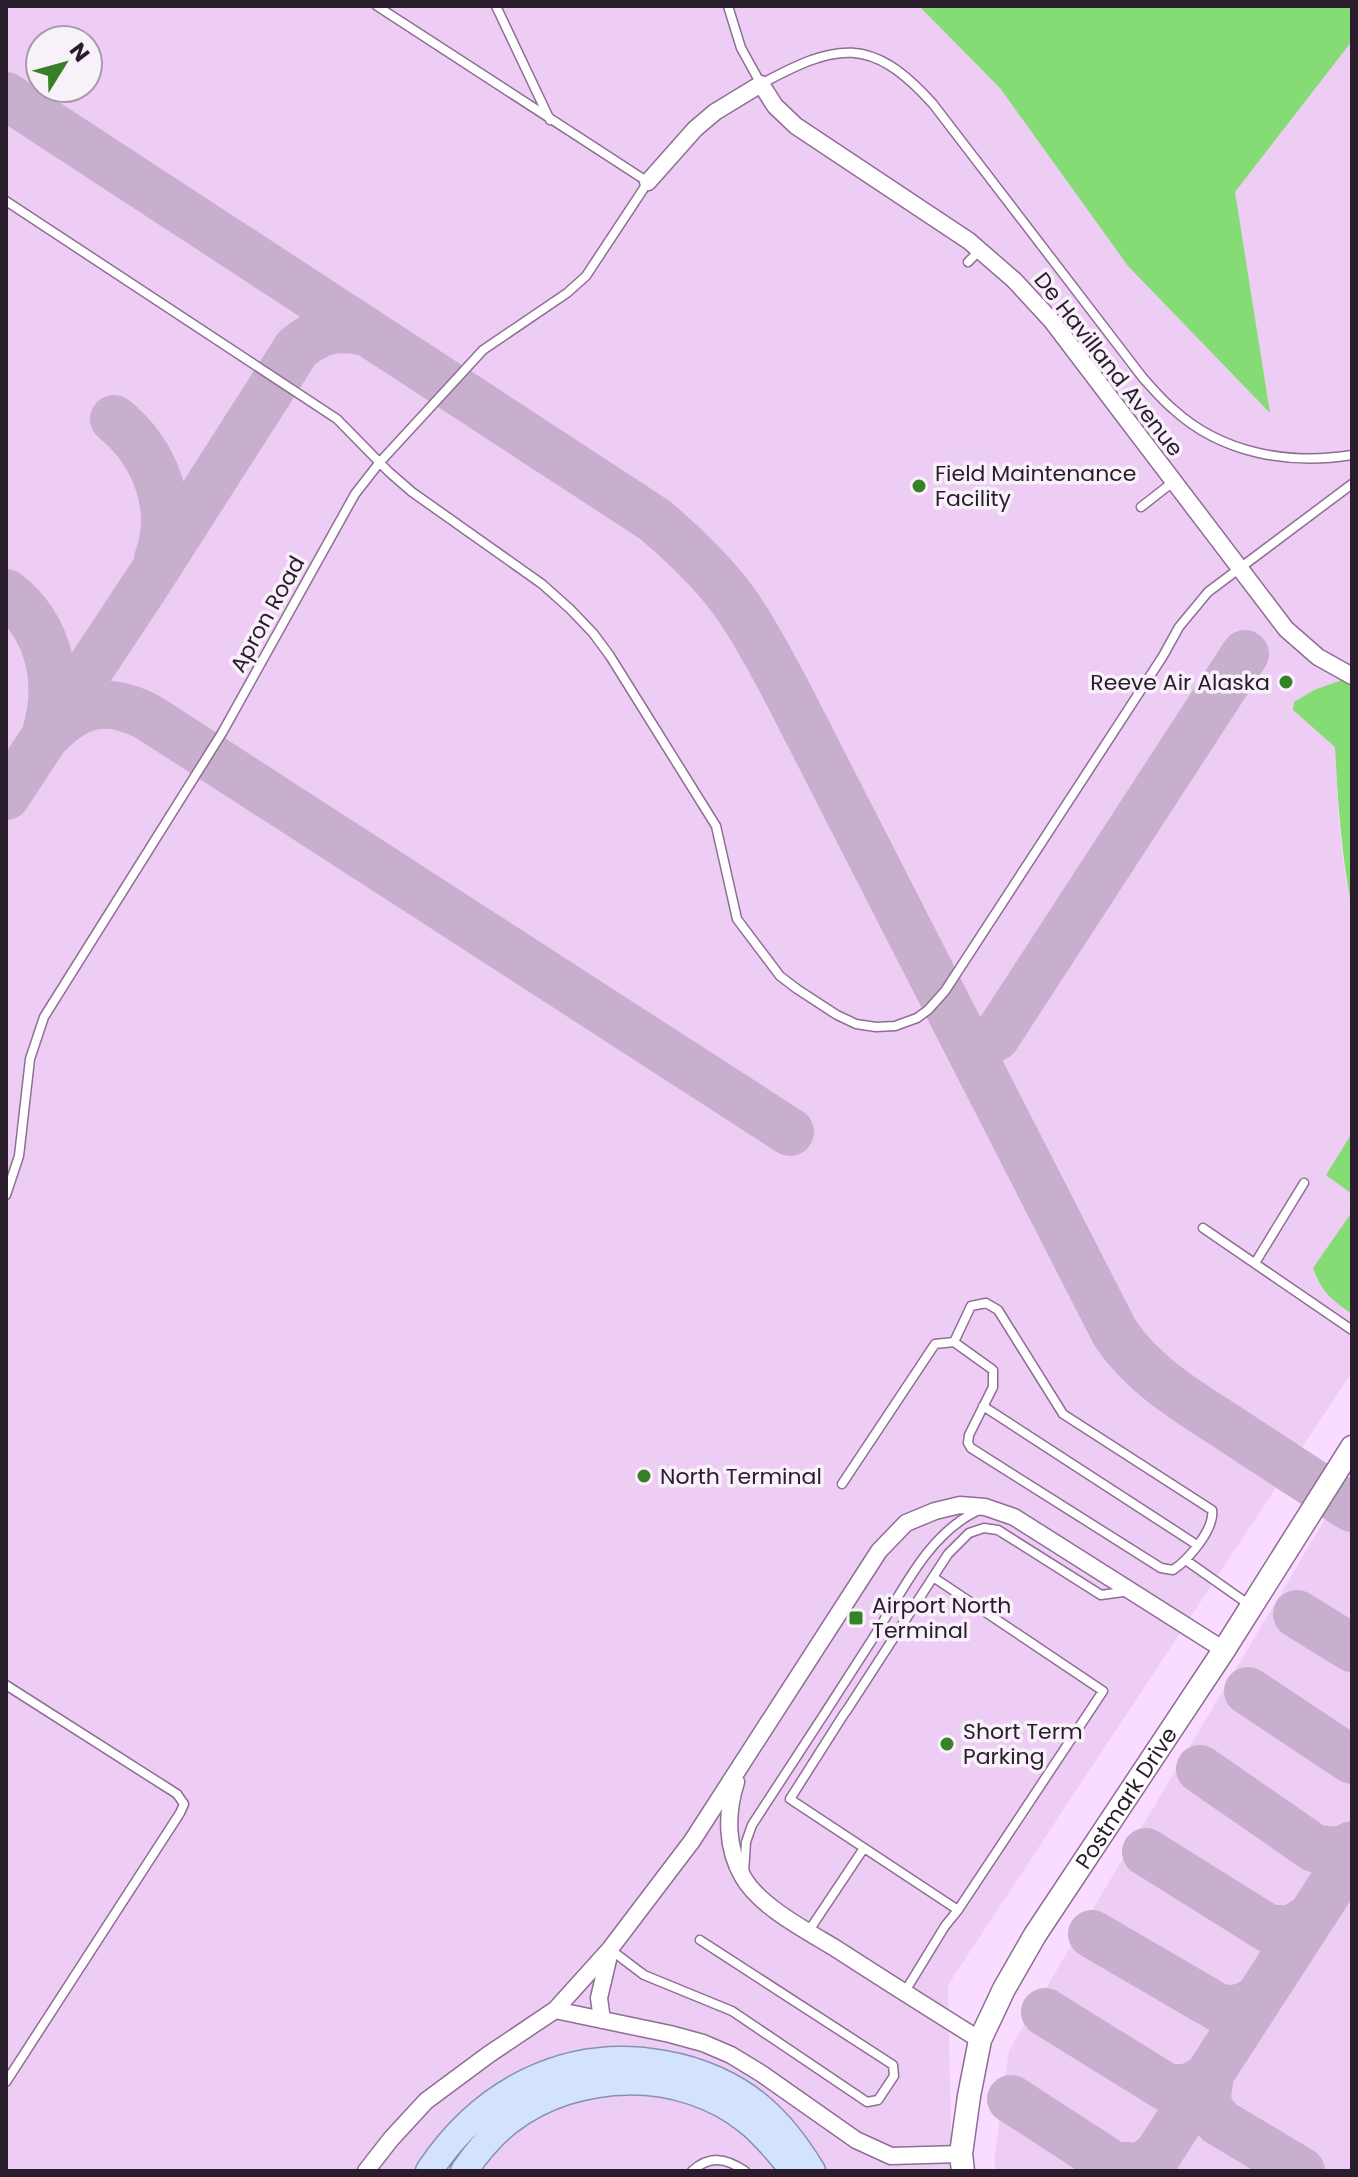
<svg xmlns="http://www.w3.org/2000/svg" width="1358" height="2177" font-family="Poppins,sans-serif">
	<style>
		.built { fill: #eecdf5; fill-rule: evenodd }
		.green { fill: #85dc74 }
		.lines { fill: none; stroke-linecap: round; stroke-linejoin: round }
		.taxiway { stroke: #c8afce; stroke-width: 48 }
		.lane-casing { stroke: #8f6e95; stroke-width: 11 }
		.street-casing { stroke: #8f6e95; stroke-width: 19 }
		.secondary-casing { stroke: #8f6e95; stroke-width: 25 }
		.primary-casing { stroke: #8591b3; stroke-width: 29 }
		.lane { stroke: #fff; stroke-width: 8 }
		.street { stroke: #fff; stroke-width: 16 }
		.secondary { stroke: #fff; stroke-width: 22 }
		.primary { stroke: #d3e3fd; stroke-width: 26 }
		.poi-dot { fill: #368027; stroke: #f9f1fa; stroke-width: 3 }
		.labels { text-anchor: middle; stroke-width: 7; stroke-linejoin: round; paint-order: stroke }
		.street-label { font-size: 22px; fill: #291c2c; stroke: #f9f1fa }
		.poi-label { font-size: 22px; fill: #291c2c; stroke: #f9f1fa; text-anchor: start }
	</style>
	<rect width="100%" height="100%" fill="#f9dcff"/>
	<path class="built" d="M6,6H1352V701L1335,747L1339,826L1344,869L1352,908V1372L948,1985L952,2171H6ZM40,40H88V88H40Z
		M1352,1474V2171H996L994,2161L1009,2050Z"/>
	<path class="green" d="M919,6H1352V41L1235,192L1270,413L1128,266L1000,88Z
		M1342,680L1352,685V908C1341,854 1338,802 1335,747L1293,710L1294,702L1314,690Z
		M1352,1133V1194L1326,1175Z
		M1352,1212V1314C1330,1298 1323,1294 1313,1268Z"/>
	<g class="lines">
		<path class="taxiway" d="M6,96L655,520C683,544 711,570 733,600C753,627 768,657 784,686L1115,1333C1146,1379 1193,1404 1238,1434C1276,1459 1314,1484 1352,1508
			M114,419C155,452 177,508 158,559
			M6,593C50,627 61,682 46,733
			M49,733C80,701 109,697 148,717L790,1132
			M6,796L152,575L297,348C321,329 335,326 366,332
			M964,1037C976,1043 984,1042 996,1037L1245,654
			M1297,1614L1352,1648
			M1248,1691L1352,1760
			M1200,1769L1314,1848C1327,1851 1340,1853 1352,1845
			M1146,1852L1269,1929H1292L1310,1918
			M1092,1934L1219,2008C1235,2010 1245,2008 1259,1998
			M1045,2012L1166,2087C1184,2090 1197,2087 1210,2074
			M1210,2074L1207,2097L1209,2108L1219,2122L1301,2171
			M1011,2099L1113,2165L1137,2167L1146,2164L1159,2153
			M1147,2171L1352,1854"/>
		<defs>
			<path id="lane" d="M496,6L550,120
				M728,6L741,48L761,84C837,43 871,35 933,104L1143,378C1153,389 1162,400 1173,409C1222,454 1289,465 1352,455
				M6,201L337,419L389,472L412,492L542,584L570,609L593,633L610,656L716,826L737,919L780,976L797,989L837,1015L856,1024L876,1027L895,1026L917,1018L928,1010L945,991L1163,656L1179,627L1208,592L1352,484
				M968,262L980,250
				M1141,507L1173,482
				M6,1195L19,1156L30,1059L44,1017L222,733L355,494L380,462L483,350L567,293L586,276L648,182L377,6
				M1203,1228L1352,1330
				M1255,1263L1304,1183
				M983,1406L1197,1545
				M842,1484L935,1344L954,1342L971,1306L986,1303L998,1310L1063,1414L1212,1510C1215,1529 1188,1560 1173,1570L1161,1568L971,1448L968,1443L969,1435L993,1387V1370L954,1342
				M1187,1561L1251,1606
				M933,1577L1103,1691L958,1910L790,1799L844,1714L847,1710L948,1554L969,1533L984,1528L998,1530L1101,1595L1130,1591
				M6,1685L177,1794L184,1804L180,1813L6,2082
				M744,1873L746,1842L752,1825C792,1764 831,1704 870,1643C900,1597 925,1536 977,1511
				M808,1932L864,1848
				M611,1950L644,1975L732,2011L867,2102L878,2100L894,2076L893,2065L700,1940
				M904,1993L945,1926L958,1910
				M692,2171C710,2155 726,2158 745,2171"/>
			<path id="street" d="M648,182L695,129L715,112L761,84L775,106L796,126L969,241L1014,280L1051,320L1286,629L1318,657L1352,676
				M736,1782C726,1813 726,1848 743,1877C759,1906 807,1931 835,1948C883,1979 932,2010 980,2040
				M555,2010L670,2034L703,2043L731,2055L762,2074L856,2140L891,2156L961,2154
				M602,2020L599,1998L610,1951
				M366,2171L391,2139L426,2101L488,2055L555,2010L610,1949L692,1841L879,1551L906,1523L935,1511L960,1505L985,1507L1014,1517L1224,1650"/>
			<g id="secondary">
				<path id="s1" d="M963,2171L961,2154L969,2096L980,2040L1004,1989L1035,1935L1224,1650L1352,1447"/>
			</g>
			<path id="primary" d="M429,2171C482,2091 567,2046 664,2064C699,2070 735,2085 762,2109C783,2127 798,2148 812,2171
				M464,2171C477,2152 491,2135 509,2121C577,2069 682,2067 749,2122C763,2133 775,2148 787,2162"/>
		</defs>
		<use href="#lane" class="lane-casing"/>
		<use href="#street" class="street-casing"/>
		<use href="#secondary" class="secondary-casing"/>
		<use href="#primary" class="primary-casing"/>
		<use href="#lane" class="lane"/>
		<use href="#street" class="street"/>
		<use href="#secondary" class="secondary"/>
		<use href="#primary" class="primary"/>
	</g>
	<g class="poi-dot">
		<circle cx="919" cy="486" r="8"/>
		<circle cx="1286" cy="682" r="8"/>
		<circle cx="644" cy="1476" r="8"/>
		<rect x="848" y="1610" width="16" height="16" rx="4"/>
		<circle cx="947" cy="1744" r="8"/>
	</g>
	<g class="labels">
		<g class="street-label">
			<text transform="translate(1109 364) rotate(52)" y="8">De Havilland Avenue</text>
			<text transform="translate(267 614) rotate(-61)" y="8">Apron Road</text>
			<text dy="8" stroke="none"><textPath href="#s1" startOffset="416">Postmark Drive</textPath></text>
		</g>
		<g class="poi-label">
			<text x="935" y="481">Field Maintenance<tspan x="935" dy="25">Facility</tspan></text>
			<text x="1270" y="690" text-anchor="end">Reeve Air Alaska</text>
			<text x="660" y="1484">North Terminal</text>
			<text x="872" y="1613">Airport North<tspan x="872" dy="25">Terminal</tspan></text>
			<text x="963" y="1739">Short Term<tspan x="963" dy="25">Parking</tspan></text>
		</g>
	</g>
	<rect width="1358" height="2177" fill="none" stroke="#291c2c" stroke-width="16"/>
	<g transform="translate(64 64) rotate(53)"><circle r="38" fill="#f9f1fa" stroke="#a69ca8" stroke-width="2"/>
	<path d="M0-6L14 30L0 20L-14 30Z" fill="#368027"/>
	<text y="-12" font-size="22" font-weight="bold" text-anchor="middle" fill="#291c2c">N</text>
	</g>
</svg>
